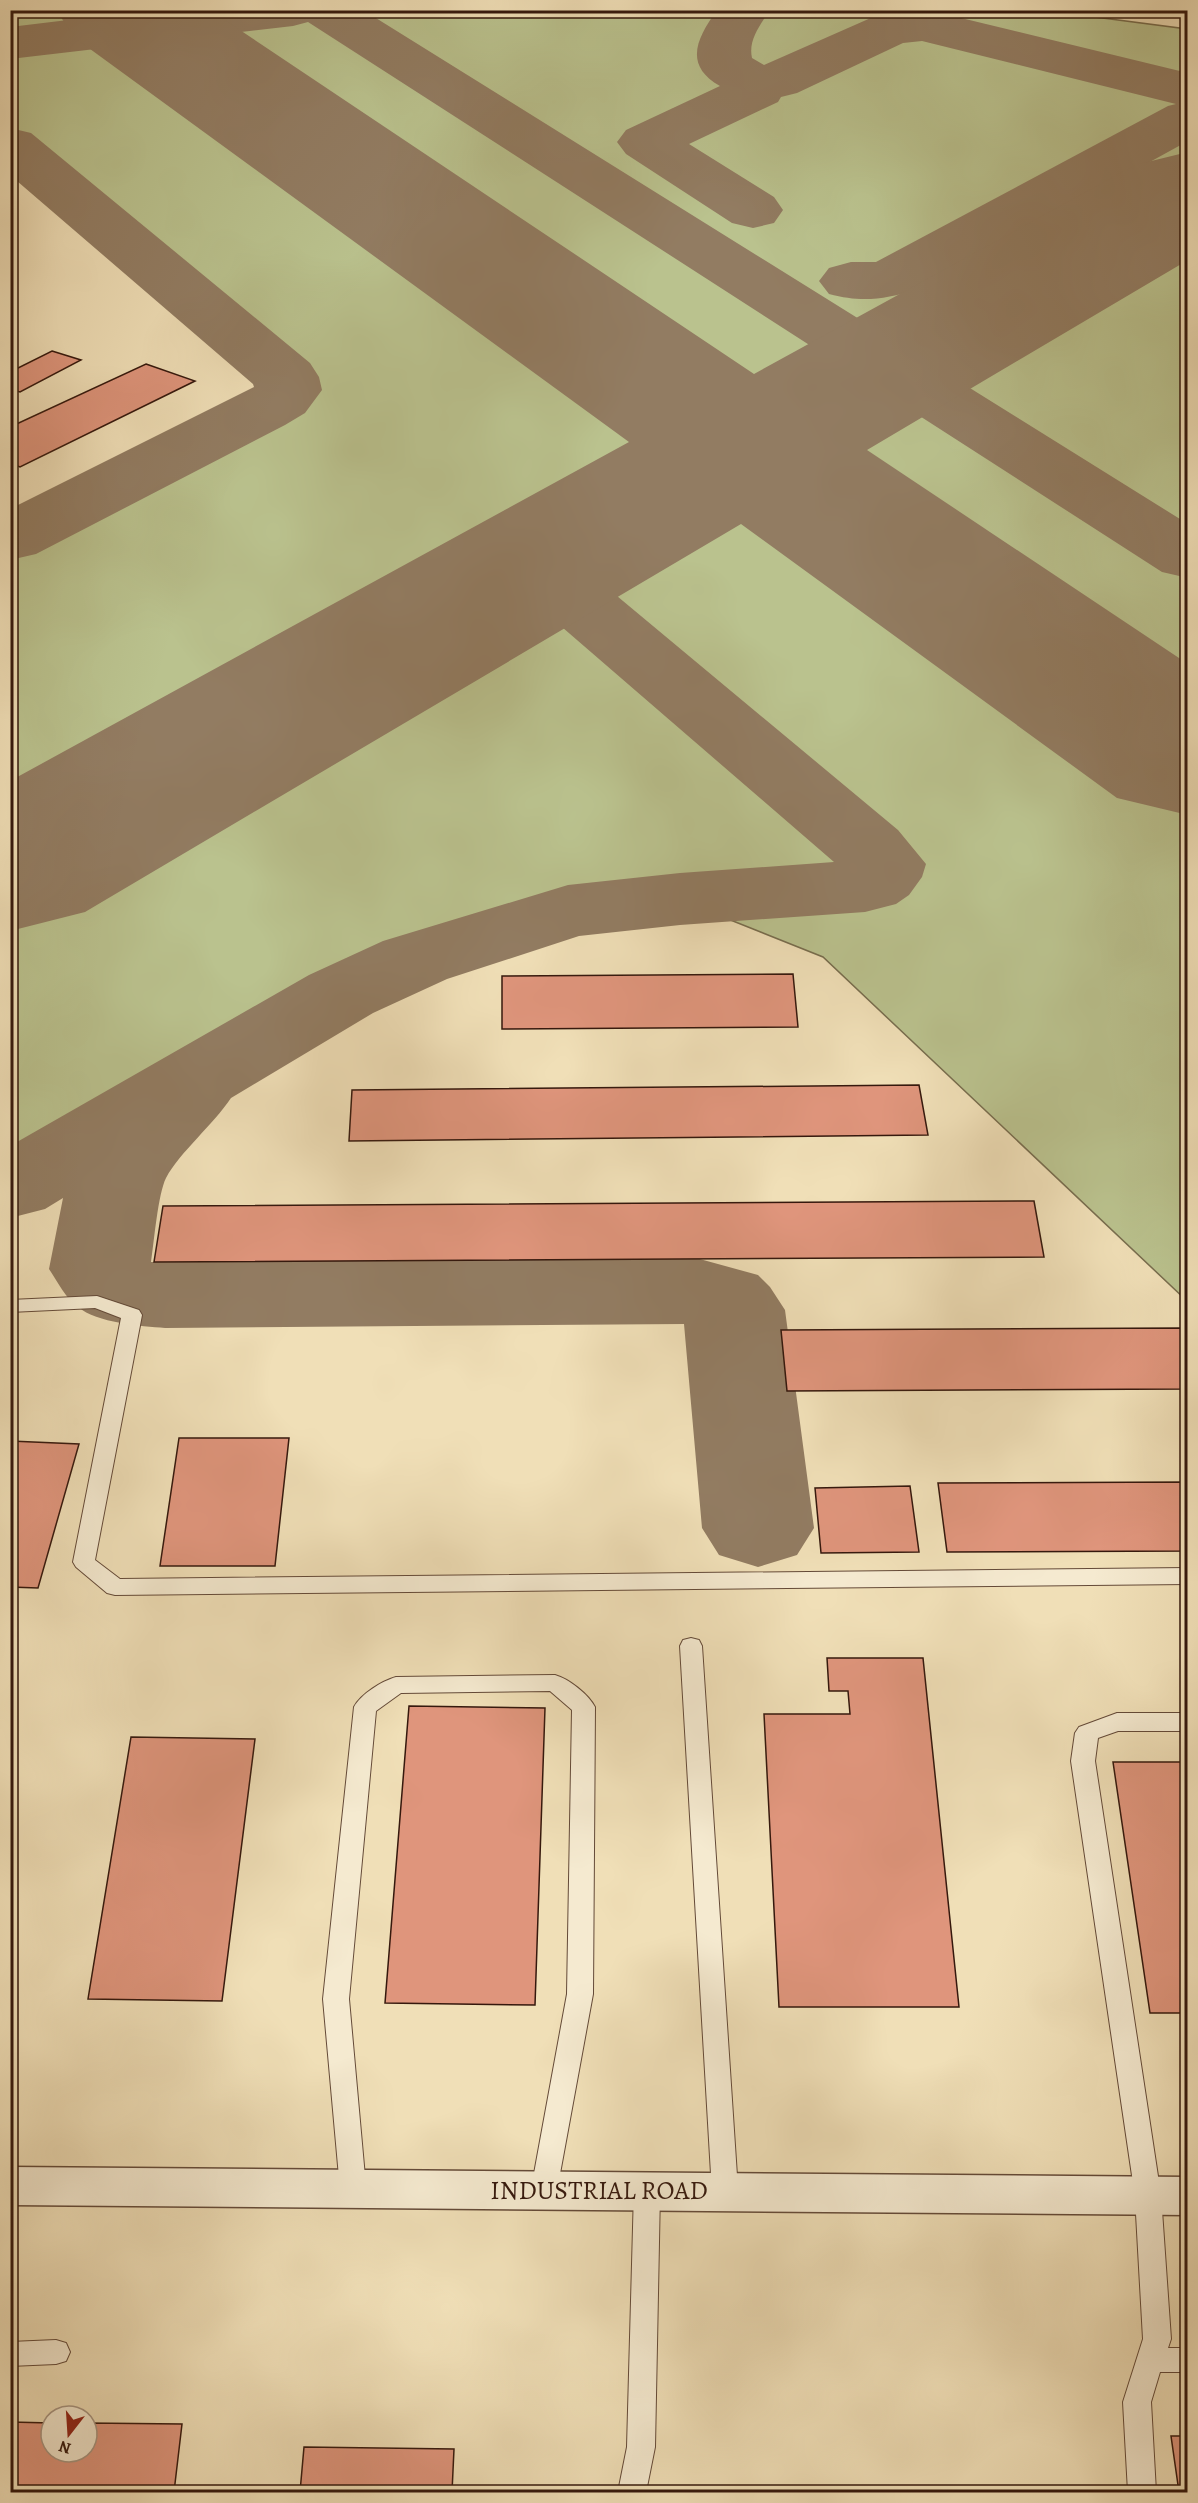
<svg xmlns="http://www.w3.org/2000/svg" width="1198" height="2503" font-family="Alegreya,serif">
	<style>
		.green { fill: #bac28e; stroke: #786d4e; stroke-width: 1.5 }
		.lines { fill: none; stroke-linecap: round; stroke-linejoin: round }
		.taxiway { fill: #927c62; fill-rule: evenodd }
		.runway { fill: #927c62; fill-rule: evenodd }
		.building { fill: #df957c; stroke: #35180d; stroke-width: 1.5 }
		.service-casing { stroke: #644a38; stroke-width: 2 }
		.tertiary-casing { stroke: #644a38; stroke-width: 3 }
		.service { fill: #f5ead0; fill-rule: evenodd }
		.tertiary { fill: #f5ead0; fill-rule: evenodd }
		.labels { text-anchor: middle; stroke-width: 4.5; stroke-linejoin: round; paint-order: stroke }
		.near-street-label { font-size: 26px; fill: #35180d; stroke: #f5ead0 }
	</style>
	<rect width="100%" height="100%" fill="#f0dfb7"/>
	<filter id="stains"><feTurbulence type="fractalNoise" baseFrequency=".00333" numOctaves="4"/><feColorMatrix values="0 0 0 0 .2 0 0 0 0 .09 0 0 0 0 .02 0 0 0 .5 -.17"/></filter>
	<radialGradient id="worn" r=".72"><stop offset=".6" stop-color="#630" stop-opacity="0"/><stop offset="1" stop-color="#630" stop-opacity=".3"/></radialGradient>
	<path class="green" d="M1041,10L1187,29V1301L823,957L713,913L568,911L415,960L341,994L11,1188V547L109,502L294,408L310,397L316,387L312,377L11,128V11Z"/>
	<g class="lines">
		<path class="taxiway" d="M151,10H363L1188,524V578L1162,572L308,22L293,26L10,59V27Z
			M717,10H770C760,25 748,40 752,58L764,65L873,17L892,12L928,10L1188,73V141L917,290C884,299 863,303 829,294L819,281L829,268L851,262H876L1168,106L1176,104L922,41L903,43L797,93L781,97L778,102L689,144L774,197L783,210L774,223L753,228L732,223L626,154L617,142L626,130L720,86C683,65 697,38 717,10Z
			M10,128L31,133L310,363L319,377L322,390L305,413L285,425L36,554L10,560V509L254,387L253,384L10,175Z
			M537,545L563,551L898,830L926,864L922,877L909,895L896,904L865,912L680,925L579,936L447,979L373,1013L231,1098C213,1125 180,1152 166,1178C158,1194 154,1242 151,1262L696,1258L758,1275L770,1287L785,1310L814,1528L797,1555L758,1567L719,1555L702,1528L684,1324L165,1328C141,1326 97,1323 78,1307C65,1298 58,1282 49,1269L63,1198L45,1209L10,1218V1146L309,975L383,941L568,885L680,873L834,862L511,583L500,567L511,551Z"/>
		<path class="runway" d="M56,10H210L754,374L1135,165L1188,152V260L867,450L1188,664V815L1117,798L741,524L85,912L10,931V781L629,442L75,38Z"/>
	</g>
	<path class="building" d="M52,351L81,360L20,392L10,389V372Z
		M146,364L195,381L20,467L10,463V427Z
		M793,974L798,1027L502,1029V976Z
		M919,1085L928,1135L349,1141L352,1090Z
		M1034,1201L1044,1257L154,1262L163,1206Z
		M1182,1328L1188,1351V1389L787,1391L781,1330Z
		M179,1438H289L275,1566H160Z
		M10,1441L79,1444L38,1588L10,1587Z
		M1188,1482V1551L947,1552L938,1483Z
		M910,1486L919,1552L821,1553L815,1488Z
		M827,1658H923L959,2007H779L764,1714H850L848,1691H829Z
		M409,1706L545,1708L535,2005L385,2003Z
		M131,1737L255,1739L222,2001L88,1999Z
		M1113,1762H1188V2013H1150Z
		M10,2422L51,2423V2452H87V2423L182,2424L174,2492H10Z
		M1171,2436H1188V2492H1179Z
		M304,2447L454,2449L452,2492H300Z"/>
	<g class="lines">
		<defs>
			<path id="service" d="M97,1296L139,1310L142,1315L95,1560L120,1579L1188,1568V1584L115,1595L107,1593L76,1567L73,1562L121,1318L95,1308L10,1312V1300Z
				M691,1638L699,1640L702,1646L738,2191L734,2199L725,2202L716,2199L712,2191L680,1646L683,1640Z
				M555,1675C569,1679 588,1694 595,1707L593,1994L557,2190L553,2198L544,2201L535,2198L531,2190L567,1994L572,1710L550,1691L401,1693L376,1711L349,1999L366,2188L362,2196L353,2199L344,2196L340,2188L323,1999L354,1707C361,1694 382,1681 396,1677Z
				M1117,1713H1188V1731H1118L1098,1738L1095,1761L1161,2196L1171,2339L1168,2348H1188V2372H1160L1151,2402L1156,2492H1128L1123,2402L1143,2339L1135,2196L1071,1761L1075,1733L1079,1727Z
				M647,2180L656,2183L660,2191L655,2447L646,2492H618L627,2447L634,2191L638,2183Z
				M56,2340L66,2343L70,2352L66,2361L56,2364L10,2366V2342Z"/>
			<path id="tertiary" d="M10,2167L1188,2177V2215L10,2205Z"/>
		</defs>
		<use href="#service" class="service-casing"/>
		<use href="#tertiary" class="tertiary-casing"/>
		<use href="#service" class="service"/>
		<use href="#tertiary" class="tertiary"/>
	</g>
	<g class="labels">
		<g class="near-street-label">
			<text x="599" y="2199">INDUSTRIAL ROAD</text>
		</g>
	</g>
	<rect width="1198" height="2503" fill="none" stroke="#f0dfb7" stroke-width="36"/>
	<rect x="12" y="12" width="1174" height="2479" fill="none" stroke="#35180d" stroke-width="3"/>
	<rect x="18" y="18" width="1162" height="2467" fill="none" stroke="#35180d" stroke-width="1.5"/>
	<g transform="translate(69 2434) rotate(197)"><circle r="28" fill="#f5ead0" stroke="#a89682" stroke-width="1.5"/>
	<path d="M0-4.5L10 22L0 15L-10 22Z" fill="#8f2418"/>
	<text y="-9" font-size="16" font-weight="bold" text-anchor="middle" fill="#35180d">N</text>
	</g>
	<rect width="100%" height="100%" filter="url(#stains)"/>
	<rect width="100%" height="100%" fill="url(#worn)"/>
</svg>
